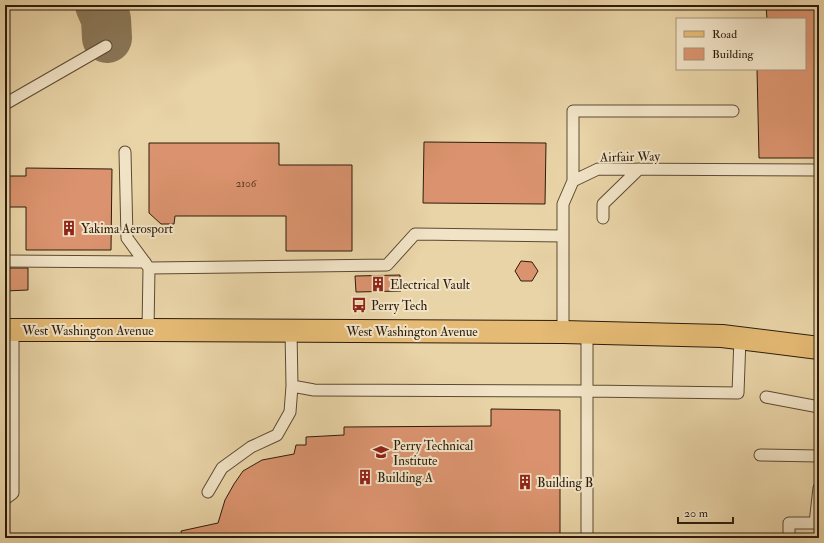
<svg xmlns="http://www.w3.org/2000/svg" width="824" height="543" font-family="'IM FELL Double Pica',serif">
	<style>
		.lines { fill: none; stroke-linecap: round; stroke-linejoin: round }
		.taxiway { stroke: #8b7859; stroke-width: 50 }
		.building { fill: #da936e; stroke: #2d1c0b }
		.lane-casing { stroke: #5c4a32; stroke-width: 13 }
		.primary-casing { stroke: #2d1c0b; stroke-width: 24 }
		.lane { stroke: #f1e3c6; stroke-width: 11 }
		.primary { stroke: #e4ba74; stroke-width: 22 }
		.labels { text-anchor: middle; stroke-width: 4; stroke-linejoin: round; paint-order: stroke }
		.number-label { font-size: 11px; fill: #583a24 }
		.street-label { font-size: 13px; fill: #2d1c0b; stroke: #f1e3c6 }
		.poi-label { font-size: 13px; fill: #2d1c0b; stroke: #f1e3c6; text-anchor: start }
	</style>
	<rect width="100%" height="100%" fill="#e9d4a7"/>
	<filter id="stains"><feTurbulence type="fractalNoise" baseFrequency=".005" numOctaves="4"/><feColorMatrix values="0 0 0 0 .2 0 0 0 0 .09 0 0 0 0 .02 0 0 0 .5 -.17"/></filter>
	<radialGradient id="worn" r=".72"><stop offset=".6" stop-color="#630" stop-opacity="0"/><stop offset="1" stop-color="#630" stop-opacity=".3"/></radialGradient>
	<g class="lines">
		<path class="taxiway" d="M100,5L106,19L107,38"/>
	</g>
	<path class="building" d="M766,5H819V158H759L757,69H805V19H767Z
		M424,142L546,143L545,204L423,203Z
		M149,143H279V165H352V251H286V216H175L174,224H161L149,213Z
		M26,168L112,169L111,250H26V207H5V176H26Z
		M521,261L532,262L538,271L532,281H521L515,271Z
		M5,268H28V290L5,291Z
		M400,275L401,291L356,292L355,276Z
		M491,409L560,410V538H182L181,531L218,523L225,500L234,484L243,471L262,460L294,454L296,445H306V437L344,435V427L491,426Z"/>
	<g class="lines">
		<defs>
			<path id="lane" d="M5,104L106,46
				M125,152L127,238L149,268L387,265L415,234L563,236
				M573,181V111H733
				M603,218V204L639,169
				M5,261L145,262
				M148,330L149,268
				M563,332V204L573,181L598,169L819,170
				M292,386L314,390L587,391L738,393L740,338
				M766,397L819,407
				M760,455L819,456
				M208,492L222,468L251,447L277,435L290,412L292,386L291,331
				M5,499L13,493V330
				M815,523L819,488
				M587,538V333
				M789,538V523H819"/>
			<path id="primary" d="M5,330H148L563,332L722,336L819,348"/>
		</defs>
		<use href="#lane" class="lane-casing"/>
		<use href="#primary" class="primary-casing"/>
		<use href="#lane" class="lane"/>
		<use href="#primary" class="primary"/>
	</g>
	<defs>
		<symbol id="building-bare" viewBox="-9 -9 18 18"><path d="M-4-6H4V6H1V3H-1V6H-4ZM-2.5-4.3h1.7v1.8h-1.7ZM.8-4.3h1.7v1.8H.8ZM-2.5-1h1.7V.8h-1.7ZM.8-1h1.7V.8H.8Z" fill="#8f2418" stroke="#f1e3c6" stroke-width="2.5" paint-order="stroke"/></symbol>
		<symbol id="bus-bare" viewBox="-9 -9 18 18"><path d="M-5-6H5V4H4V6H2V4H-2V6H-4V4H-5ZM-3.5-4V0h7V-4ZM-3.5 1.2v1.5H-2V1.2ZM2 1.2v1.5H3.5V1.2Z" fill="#8f2418" stroke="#f1e3c6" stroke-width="2.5" paint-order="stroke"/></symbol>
		<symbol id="university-bare" viewBox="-9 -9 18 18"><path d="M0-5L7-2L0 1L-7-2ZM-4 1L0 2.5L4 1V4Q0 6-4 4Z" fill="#8f2418" stroke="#f1e3c6" stroke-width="2.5" paint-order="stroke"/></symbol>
	</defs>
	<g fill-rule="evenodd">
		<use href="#building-bare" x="58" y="217" width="22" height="22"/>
		<use href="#building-bare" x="367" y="273" width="22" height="22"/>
		<use href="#bus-bare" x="348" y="294" width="22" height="22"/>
		<use href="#university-bare" x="370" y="441" width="22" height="22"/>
		<use href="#building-bare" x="354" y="466" width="22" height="22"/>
		<use href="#building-bare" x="514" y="471" width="22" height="22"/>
	</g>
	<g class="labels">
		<g class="number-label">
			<text x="246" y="187">2106</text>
		</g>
		<g class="street-label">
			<text transform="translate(630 156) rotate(-1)" y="5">Airfair Way</text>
			<text x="88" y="335">West Washington Avenue</text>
			<text x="412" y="336">West Washington Avenue</text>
		</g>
		<g class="poi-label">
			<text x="81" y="233">Yakima Aerosport</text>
			<text x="390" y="289">Electrical Vault</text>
			<text x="371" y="310">Perry Tech</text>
			<text x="393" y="450">Perry Technical<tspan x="393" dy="15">Institute</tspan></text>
			<text x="377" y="482">Building A</text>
			<text x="537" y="487">Building B</text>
		</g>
	</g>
	<rect width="824" height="543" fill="none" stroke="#e9d4a7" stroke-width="20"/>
	<rect x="6" y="6" width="812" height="531" fill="none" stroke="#2d1c0b" stroke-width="2"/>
	<rect x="10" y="10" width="804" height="523" fill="none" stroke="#2d1c0b"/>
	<rect x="676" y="18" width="130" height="52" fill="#f1e3c6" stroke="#a3937b"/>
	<rect x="684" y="31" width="20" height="6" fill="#e4ba74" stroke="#a3937b"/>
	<text x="712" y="38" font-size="12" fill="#2d1c0b">Road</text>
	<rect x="684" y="48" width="20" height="12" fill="#da936e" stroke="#a3937b"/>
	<text x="712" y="58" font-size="12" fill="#2d1c0b">Building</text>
	<path d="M678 517v6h55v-6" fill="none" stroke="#2d1c0b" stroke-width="2"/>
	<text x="684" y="517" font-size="12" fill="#2d1c0b" stroke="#f1e3c6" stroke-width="3" paint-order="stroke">20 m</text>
	<rect width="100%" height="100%" filter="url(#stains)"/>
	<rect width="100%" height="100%" fill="url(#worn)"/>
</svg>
